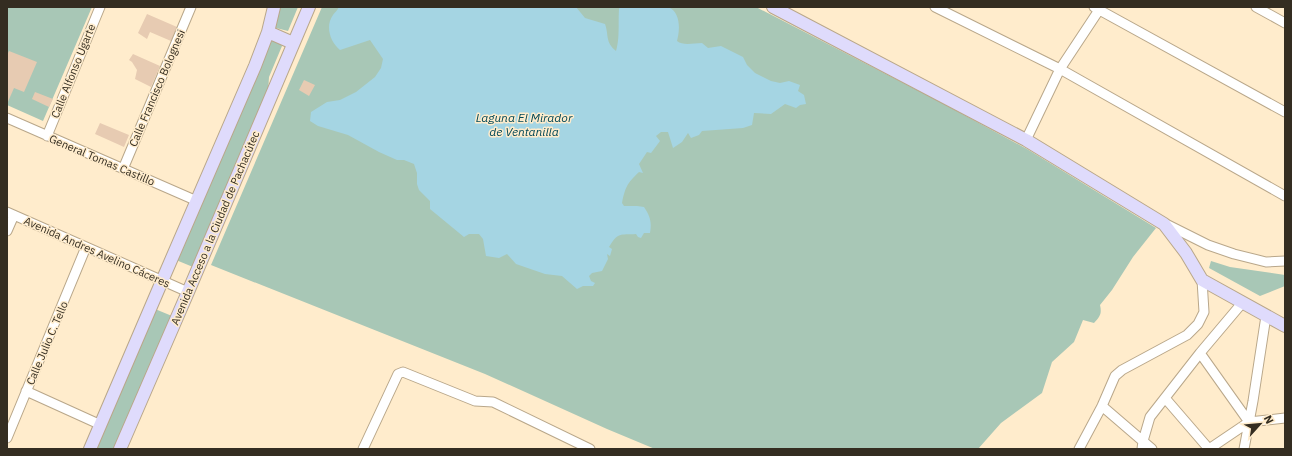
<svg xmlns="http://www.w3.org/2000/svg" width="1292" height="456" font-family="'IBM Plex Sans',sans-serif">
	<style>
		.green { fill: #a8c7b6 }
		.water { fill: #a5d5e3 }
		.building { fill: #e7cbb2 }
		.lines { fill: none; stroke-linecap: round; stroke-linejoin: round }
		.street-casing { stroke: #b9a78a; stroke-width: 11 }
		.secondary-casing { stroke: #b9a78a; stroke-width: 14 }
		.street { stroke: #fff; stroke-width: 9 }
		.secondary { stroke: #dfdbfc; stroke-width: 12 }
		.labels { text-anchor: middle; stroke-width: 3; stroke-linejoin: round; paint-order: stroke }
		.street-label { font-size: 11px; fill: #342d21; stroke: #ffeccc }
		.water-label { font-size: 12px; font-style: italic; fill: #004756; stroke: #ffeccc }
	</style>
	<rect width="100%" height="100%" fill="#ffeccc"/>
	<path class="green" d="M7,7H92L43,121L7,105Z
		M279,7H298L288,31L276,28L275,26Z
		M322,7H756L942,103L1027,149L1156,228L1133,257L1112,290L1100,305C1102,314 1100,316 1094,323L1083,320L1074,342L1052,362L1042,393L1001,423L978,449H655L607,429L485,374L211,265Z
		M274,40L281,43L282,46L269,77L268,92L193,267L176,260L270,42Z
		M1211,261L1230,267L1285,275V286L1260,296L1209,268Z
		M155,309L172,316L115,449H95Z"/>
	<path class="water" d="M339,7H576L585,18L605,24C609,35 605,42 616,51C620,38 618,22 619,9L620,7C630,7 661,5 668,7C681,12 680,30 677,41C683,46 694,43 702,43L708,48L721,46L743,57L747,65L755,73L771,81L780,83L789,81L800,85L798,91L804,95L806,104L800,105L796,108L785,104L771,114L754,113L752,125L743,128L702,131L699,135L691,138L688,133L682,142L673,148L668,132H661L656,136L660,141L651,153L647,152L639,164L643,173L639,172C627,183 625,188 622,203L624,206H637L644,207C650,216 652,222 650,233H644L641,238L638,237L636,234C620,235 618,232 609,247L612,249L610,256L607,254L608,259L602,271L592,273L589,276L591,281L595,283L593,286H583L577,289L562,276L545,274L516,264L507,254L499,258L486,256L483,239L479,234H469L464,237L430,209V201L419,190L417,184V173L414,164L404,160H397L379,152L348,135L318,126L310,121L311,112L327,102L340,100L356,92L375,77L381,68L383,59L370,40L340,50C330,42 325,26 333,15C335,12 337,11 339,7Z"/>
	<path class="building" d="M147,14L177,27L171,41L150,32L147,39L138,33Z
		M9,51L37,62L24,92L14,88L7,104V55Z
		M133,54L160,66L151,87L135,79L137,70L132,62L129,60Z
		M304,80L315,85L309,96L299,90Z
		M35,92L53,99L49,107L32,99Z
		M100,123L129,135L124,147L95,134Z"/>
	<g class="lines">
		<defs>
			<path id="street" d="M935,7L1060,69L1285,196
				M1094,7L1285,112
				M1256,7L1285,23
				M7,118L197,201
				M47,136L100,7
				M1026,140L1060,69L1101,7
				M123,169L191,7
				M7,212L188,292
				M1166,224L1208,245L1234,254L1266,262L1285,261
				M7,231L14,215
				M1200,353L1249,422
				M26,391L101,425
				M1165,398L1209,449
				M1102,406L1152,449
				M7,438L86,247
				M363,449L398,374L403,372L475,401L493,402L590,449
				M1079,449L1102,406L1115,376L1122,370L1187,335L1198,324L1204,312L1202,280
				M1142,449L1143,441L1150,417L1200,353L1243,302
				M1209,449L1249,422L1285,418
				M1244,449L1253,401L1266,316"/>
			<path id="secondary" d="M773,7L1026,140L1164,224L1186,253L1202,280L1285,326
				M268,32L293,43
				M90,449L162,281L255,66L268,32L274,7
				M120,449L188,292L309,7"/>
		</defs>
		<use href="#street" class="street-casing"/>
		<use href="#secondary" class="secondary-casing"/>
		<use href="#street" class="street"/>
		<use href="#secondary" class="secondary"/>
	</g>
	<g class="labels">
		<g class="street-label">
			<text transform="translate(73 71) rotate(-68)" y="4">Calle Alfonso Ugarte</text>
			<text transform="translate(157 88) rotate(-67)" y="4">Calle Francisco Bolognesi</text>
			<text transform="translate(102 160) rotate(23)" y="4">General Tomas Castillo</text>
			<text transform="translate(215 228) rotate(-67)" y="4">Avenida Acceso a la Ciudad de Pachacútec</text>
			<text transform="translate(97 252) rotate(24)" y="4">Avenida Andres Avelino Cáceres</text>
			<text transform="translate(47 343) rotate(-67)" y="4">Calle Julio C. Tello</text>
		</g>
		<g class="water-label">
			<text x="524" y="122">Laguna El Mirador<tspan x="524" dy="14">de Ventanilla</tspan></text>
		</g>
	</g>
	<rect width="1292" height="456" fill="none" stroke="#342d21" stroke-width="16"/>
	<g transform="translate(1260 424) rotate(63)" stroke="#ffeccc" stroke-width="3" paint-order="stroke">
	<path d="M0-3L7 15L0 10L-7 15Z" fill="#342d21"/>
	<text y="-6" font-size="11" font-weight="bold" text-anchor="middle" fill="#342d21">N</text>
	</g>
</svg>
